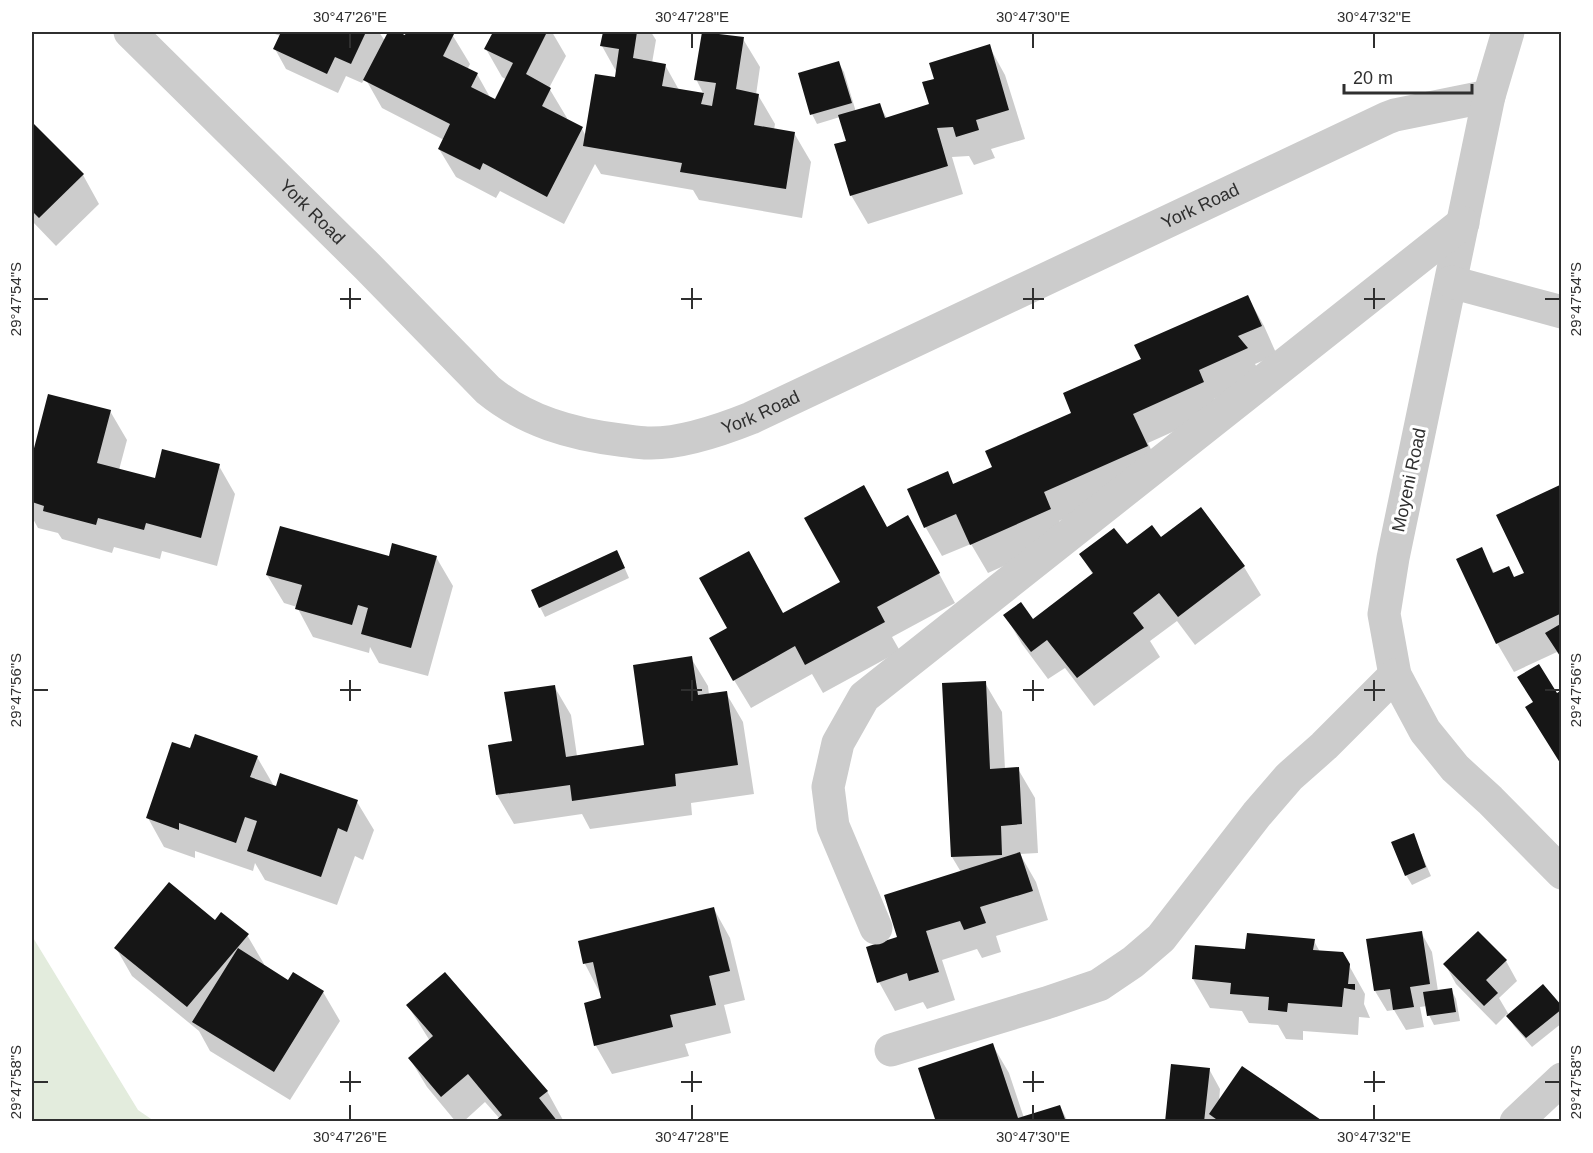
<svg xmlns="http://www.w3.org/2000/svg" width="1593" height="1153" font-family="Helvetica,sans-serif">
	<style>
		.green { fill: #e3ecdd }
		.shadow { fill: #0003 }
		.building { fill: #161616 }
		.lines { fill: none; stroke-linecap: round; stroke-linejoin: round }
		.street { stroke: #ccc; stroke-width: 33 }
		.ticks { fill: none; stroke: #2f2f2f; stroke-width: 2 }
		.labels { text-anchor: middle; stroke-width: 6; stroke-linejoin: round; paint-order: stroke }
		.street-label { font-size: 18px; fill: #2f2f2f; stroke: #fff }
		.neatline { fill: none; stroke: #2f2f2f; stroke-width: 2 }
		.ticks-label { font-size: 15px; text-anchor: middle; fill: #2f2f2f }
	</style>
	<rect width="100%" height="100%" fill="#fff"/>
	<path class="green" d="M32,936L138,1110L154,1121H32Z"/>
	<path class="shadow" d="M270,32H379L385,41L389,32H394L405,37L408,32H449V33L453,36L470,64L467,70L477,74L491,99L496,101L507,80L502,77L486,49L495,32H552L566,56L549,88L567,118L566,120L582,129L586,136L616,79L617,73L602,46L604,32H651L656,40L652,63L665,65L679,90L704,95L696,79L704,32L743,39L760,67L756,95H758L775,124L774,130L794,133L811,162L802,218L699,200L693,190L601,174L595,164L564,224L500,191L496,198L456,177L439,149L444,140L382,108L365,78L362,83L346,76L338,93L286,69L275,49L280,36Z
		M989,46L1005,75L1025,139L991,149L995,158L974,165L969,156L952,157L963,194L868,224L851,195L848,142L840,117L817,124L812,114L838,62L844,72L856,112L879,105L887,118L931,105L936,80Z
		M32,124L83,175L99,204L56,246L32,221Z
		M1248,297L1264,326L1277,355L1255,364L1263,377L1214,399L1219,411L1148,443L1163,475L1059,521L1066,538L988,573L971,544L942,556L926,528L909,490L947,472L954,485L994,468L1073,414L1143,360Z
		M49,396L110,411L127,440L119,470L156,479L219,466L235,494L217,566L162,551L160,559L114,547L112,553L62,539L58,533L38,528L32,517V462Z
		M1562,485V659L1557,652L1514,672L1497,643L1481,549L1495,574L1515,579L1526,573Z
		M887,529L924,546L955,603L892,637L900,651L823,693L812,674L751,708L734,680L783,615L842,582Z
		M1161,539L1244,567L1261,595L1195,645L1177,621L1150,641L1160,657L1094,706L1065,668L1048,679L1022,644L1005,615L1033,621L1093,575L1081,555Z
		M436,557L453,586L428,676L379,663L370,647L369,653L313,637L297,607L284,603L267,575L390,558Z
		M622,562L629,578L545,617L540,607Z
		M691,658L708,686L709,695L726,693L743,722L754,794L691,803L692,815L590,829L582,814L514,824L497,795L490,746L513,742L554,686L571,715L577,756L646,747Z
		M985,683L1002,712L1005,769H1018L1035,798L1038,853L1020,854L1036,882L1048,920L996,936L1001,952L982,958L977,949L942,960L955,1000L927,1009L923,1002L895,1011L879,982L899,938L961,872L952,857Z
		M191,750L257,757L274,786L357,802L374,830L363,860L355,856L337,905L265,880L255,863L253,871L195,851V858L164,847L148,818Z
		M1413,835L1431,876L1412,885L1406,875Z
		M714,909L730,938L745,1000L724,1005L731,1033L685,1044L689,1056L612,1074L596,1046L586,1004L603,999L585,964L580,942Z
		M215,922L247,935L264,964L263,965L289,982L323,992L340,1021L290,1100L210,1051L199,1031L132,976L116,948Z
		M1421,932L1432,952L1438,991L1451,989L1456,999L1460,1021L1434,1025L1429,1015L1427,1006L1420,1007L1424,1027L1406,1030L1394,1010L1387,1011L1375,991Z
		M1478,933L1506,961L1517,981L1499,998L1509,1015L1562,1008V1023L1532,1047L1514,1026L1507,1014L1496,1025L1456,984L1445,964Z
		M1314,941L1320,952L1342,953L1365,994L1364,1004L1370,1018L1359,1017L1358,1035L1303,1031V1040L1286,1039L1278,1025L1249,1023L1242,1011L1210,1008L1193,979L1247,951Z
		M408,1006L547,1091L563,1120L496,1122L500,1119L485,1102L463,1122H456L427,1087L410,1059L430,1041Z
		M992,1044L1009,1073L1024,1118L1060,1106L1068,1122H938Z
		M1209,1069L1220,1089L1219,1102L1321,1122H1167Z"/>
	<path class="building" d="M281,32H366L351,64L335,57L327,74L273,49Z
		M388,32H398L405,35L406,32H449L454,34L443,56L478,73L471,87L495,99L513,63L484,49L493,32H547L526,74L551,88L542,106L583,127L547,197L483,163L480,170L438,149L450,124L363,80Z
		M603,32H637L633,58L666,64L662,86L704,93L701,104L712,106L716,83L694,80L702,32L744,37L736,89L759,94L754,125L795,132L786,189L680,172L682,163L583,146L595,74L615,77L619,49L600,46Z
		M990,44L1009,110L976,120L979,130L956,137L953,127L937,128L948,166L850,196L834,144L846,141L838,115L880,103L885,118L929,104L922,82L934,79L929,63Z
		M839,61L852,103L810,115L798,73Z
		M32,122L84,174L39,218L32,211Z
		M1248,295L1262,326L1238,336L1248,348L1199,370L1204,382L1133,414L1148,446L1044,492L1051,509L970,545L956,514L924,528L907,489L948,471L953,484L992,467L985,451L1071,413L1063,393L1141,359L1134,345Z
		M48,394L111,410L97,463L155,478L162,449L220,464L201,538L146,523L144,530L98,518L96,525L43,511L44,506L32,502V456Z
		M1562,484V613L1496,644L1456,559L1482,547L1493,573L1509,566L1514,577L1524,573L1496,515Z
		M864,485L887,527L908,515L940,573L877,607L885,622L805,665L795,646L733,681L709,638L727,628L699,578L749,551L783,613L840,582L804,518Z
		M1201,507L1245,566L1178,617L1159,593L1133,613L1144,628L1077,678L1047,640L1031,652L1003,615L1021,602L1033,619L1093,573L1079,554L1114,528L1127,544L1152,525L1161,537Z
		M280,526L389,556L392,543L437,556L411,648L361,634L368,608L358,605L352,625L295,609L302,585L266,575Z
		M617,550L625,568L539,608L531,590Z
		M1562,623V659L1545,633Z
		M692,656L698,695L727,691L738,765L675,774L676,786L572,801L570,785L496,795L488,745L512,741L504,692L555,685L566,757L644,745L633,665Z
		M1539,664L1557,693L1562,690V766L1525,707L1533,702L1517,677Z
		M986,681L990,769L1019,767L1022,824L1001,826L1002,855L951,857L942,683Z
		M195,734L258,756L250,777L276,786L280,773L358,800L347,832L338,828L321,877L247,851L257,821L245,817L236,843L179,823V830L146,818L172,742L190,748Z
		M1414,833L1426,867L1405,876L1391,842Z
		M1020,852L1033,891L980,907L986,923L964,930L960,921L926,931L939,972L909,981L907,973L877,983L866,947L897,937L884,895Z
		M169,882L215,920L221,912L249,934L187,1007L114,948Z
		M714,907L730,971L709,976L716,1005L670,1015L673,1027L594,1046L584,1003L601,998L593,962L583,964L578,941Z
		M1422,931L1430,984L1410,987L1414,1007L1393,1010L1390,989L1374,991L1366,939Z
		M1478,931L1507,960L1486,980L1498,993L1484,1006L1443,964Z
		M1247,933L1315,939L1313,950L1343,952L1350,964L1348,984H1355V990L1344,988L1342,1007L1288,1003L1287,1012L1268,1010L1269,997L1230,994L1231,983L1192,979L1195,945L1245,949Z
		M238,948L288,980L293,972L324,991L274,1072L192,1022Z
		M445,972L548,1091L539,1098L558,1122H494L502,1115L468,1074L441,1097L408,1058L433,1036L406,1005Z
		M1543,984L1562,1006V1009L1526,1038L1506,1016Z
		M1452,988L1456,1012L1427,1016L1423,992Z
		M993,1043L1018,1118L1060,1105L1066,1122H936L918,1068Z
		M1171,1064L1210,1068L1204,1122H1165Z
		M1242,1066L1324,1122H1220L1209,1114Z"/>
	<g class="lines">
		<g class="street">
			<path id="s1" d="M130,32L367,266L488,390C526,421 571,434 620,440C629,441 639,443 648,443C680,444 721,430 751,418L1387,118L1395,115L1489,96"/>
			<path d="M1508,32L1489,96L1393,558L1384,614L1395,675L1425,731L1455,768L1490,800L1562,873"/>
			<path d="M1451,282L1562,312"/>
			<path d="M876,928L833,826L828,787L838,743L864,697L1463,223"/>
			<path d="M891,1050L1046,1003L1099,985L1133,962L1161,938L1257,814L1289,777L1324,746L1395,675"/>
			<path d="M1516,1122L1562,1079"/>
		</g>
	</g>
	<path class="ticks" d="M350,33V48M692,33V48M1033,33V48M1374,33V48M350,288V309M692,288V309M1033,288V309M1374,288V309M33,299H48M340,299H361M681,299H702M1023,299H1044M1364,299H1385M1545,299H1560M350,680V701M692,680V701M1033,680V701M1374,680V701M33,690H48M340,690H361M681,690H702M1023,690H1044M1364,690H1385M1545,690H1560M350,1071V1092M692,1071V1092M1033,1071V1092M1374,1071V1092M33,1082H48M340,1082H361M681,1082H702M1023,1082H1044M1364,1082H1385M1545,1082H1560M350,1105V1120M692,1105V1120M1033,1105V1120M1374,1105V1120"/>
	<g class="labels">
		<g class="street-label">
			<text dy="6" stroke="none"><textPath href="#s1" startOffset="1281">York Road</textPath></text>
			<text dy="6" stroke="none"><textPath href="#s1" startOffset="256">York Road</textPath></text>
			<text dy="6" stroke="none"><textPath href="#s1" startOffset="795">York Road</textPath></text>
			<text transform="translate(1409 480) rotate(-78)" y="6">Moyeni Road</text>
		</g>
	</g>
	<rect width="1593" height="1153" fill="none" stroke="#ffffff" stroke-width="66"/>
	<path d="M1344 84v9h128v-9" fill="none" stroke="#2f2f2f" stroke-width="3"/>
	<text x="1353" y="84" font-size="18" fill="#2f2f2f" stroke="#ffffff" stroke-width="4.5" paint-order="stroke">20 m</text>
	<rect x="33" y="33" width="1527" height="1087" class="neatline"/>
	<g class="ticks-label">
		<text x="350" y="22">30°47'26"E</text>
		<text x="692" y="22">30°47'28"E</text>
		<text x="1033" y="22">30°47'30"E</text>
		<text x="1374" y="22">30°47'32"E</text>
		<text transform="translate(16 299) rotate(-90)" y="5">29°47'54"S</text>
		<text transform="translate(1576 299) rotate(-90)" y="5">29°47'54"S</text>
		<text transform="translate(16 690) rotate(-90)" y="5">29°47'56"S</text>
		<text transform="translate(1576 690) rotate(-90)" y="5">29°47'56"S</text>
		<text transform="translate(16 1082) rotate(-90)" y="5">29°47'58"S</text>
		<text transform="translate(1576 1082) rotate(-90)" y="5">29°47'58"S</text>
		<text x="350" y="1142">30°47'26"E</text>
		<text x="692" y="1142">30°47'28"E</text>
		<text x="1033" y="1142">30°47'30"E</text>
		<text x="1374" y="1142">30°47'32"E</text>
	</g>
</svg>
